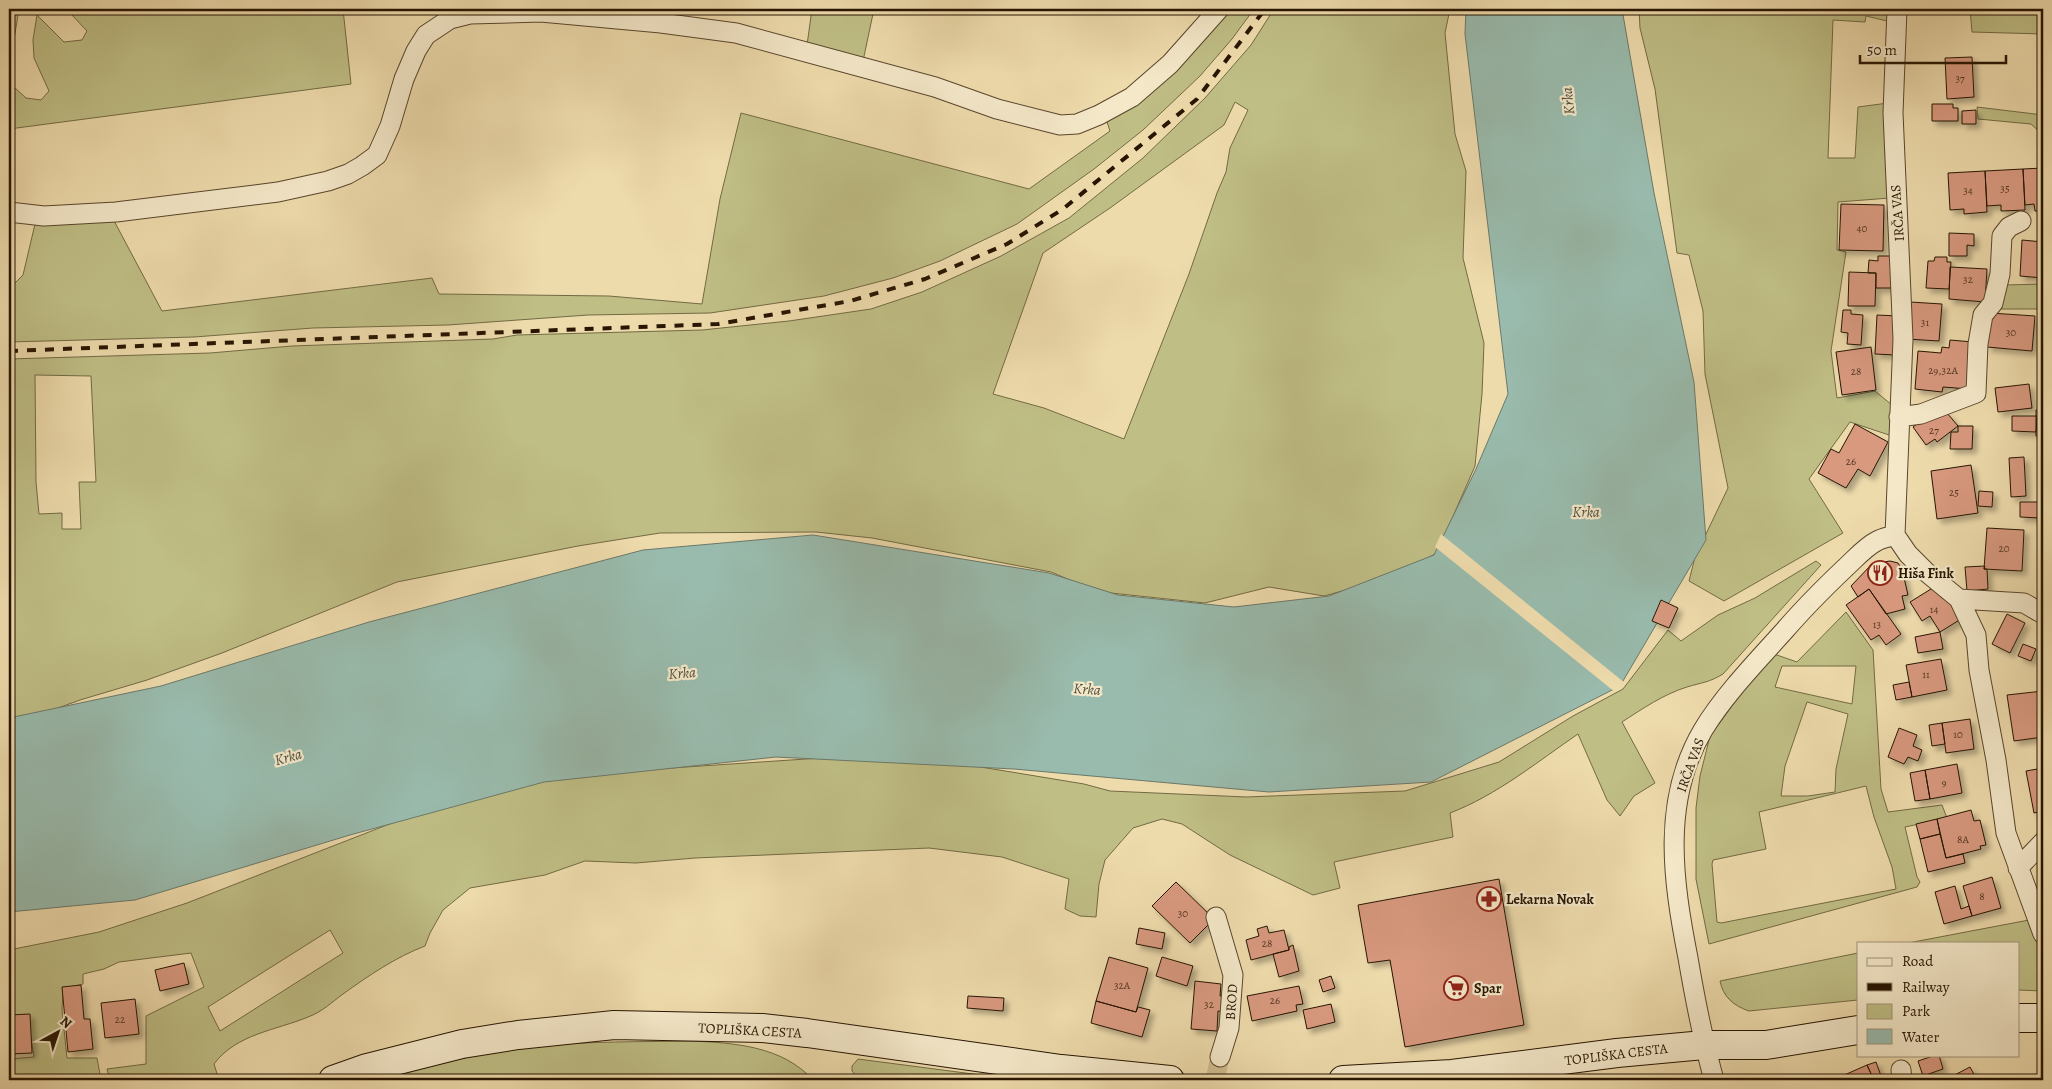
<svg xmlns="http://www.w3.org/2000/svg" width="2052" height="1089" font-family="Alegreya,serif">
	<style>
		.green { fill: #bfbe85; stroke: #736a44; fill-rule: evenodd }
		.water { fill: #99bbad; stroke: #6b7969 }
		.pier { fill: #eedbac }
		.building { fill: #d8997f; stroke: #271502; filter: url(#shadow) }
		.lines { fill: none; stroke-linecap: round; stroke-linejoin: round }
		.street-tunnel { stroke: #d0bd92; stroke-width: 19; stroke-dasharray: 19 9; stroke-linecap: butt }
		.street-casing { stroke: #59462c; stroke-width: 21 }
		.secondary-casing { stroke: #271502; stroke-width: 30 }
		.street { stroke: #f4e8c9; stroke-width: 19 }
		.secondary { stroke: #f4e8c9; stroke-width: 28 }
		.rail { stroke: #271502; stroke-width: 4; stroke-dasharray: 9 9; stroke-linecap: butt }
		.labels { text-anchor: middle; stroke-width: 4.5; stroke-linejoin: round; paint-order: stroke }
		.number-label { font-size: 11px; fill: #533621 }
		.street-label { font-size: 14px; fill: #271502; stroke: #f4e8c9 }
		.poi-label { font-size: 14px; font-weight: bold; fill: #271502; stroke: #f4e8c9; text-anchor: start }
		.water-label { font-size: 15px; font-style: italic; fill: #4f4f3e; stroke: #f4e8c9 }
	</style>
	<defs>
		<filter id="shadow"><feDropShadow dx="4.5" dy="4.5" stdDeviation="2.5" flood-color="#0004"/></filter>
	</defs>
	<rect width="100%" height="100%" fill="#eedbac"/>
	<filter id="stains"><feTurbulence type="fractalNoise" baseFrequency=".004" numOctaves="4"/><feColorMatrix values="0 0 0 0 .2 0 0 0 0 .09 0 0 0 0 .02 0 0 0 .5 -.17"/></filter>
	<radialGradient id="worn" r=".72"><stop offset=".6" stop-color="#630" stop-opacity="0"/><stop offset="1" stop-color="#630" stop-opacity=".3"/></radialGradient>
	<path class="green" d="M9,9H19L9,70Z
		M70,9H343L351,84L9,129V117L14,87L26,98L41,100L49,91L34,58L33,40L37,15L64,42L82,40L87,31L70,13Z
		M812,9H874L863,61L807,45Z
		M1226,9H1254L1232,39L1200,76L1143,130L1094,169L1017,224L940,261L893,278L824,296L710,313L588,315L448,325L313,328L194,337L9,342V282L15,283L23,275L35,224L112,217L162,311L432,278L439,294L609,296L702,304L720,199L741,113L1029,189L1110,131L1107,122L1140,97Z
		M1274,9H1450L1445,33L1455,134L1466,171L1463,258L1484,343L1482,394L1475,466L1437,553L1389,578L1324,596L1269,587L1205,603L1111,593L1077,583L1051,572L872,538L816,532L660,533L578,546L397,582L222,653L147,680L80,700L14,724H9V359L210,353L292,346L493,339L517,335L702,330L789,321L871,309L922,292L1001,256L1069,218L1143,158L1205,98L1251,45ZM1235,102L1248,110L1230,148L1226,172L1217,193L1189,274L1124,439L1044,408L993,394L1043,253L1110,208L1224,125ZM35,375L91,376L96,482H79L81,529H62V513L39,514L36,482Z
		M1639,9H1891V22L1866,16L1865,22L1833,20L1828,158H1855L1858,107L1888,103L1890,198L1838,202L1837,250L1846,252L1831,351L1837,398L1875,391L1892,405V436L1850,422L1809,479L1843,533L1724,601L1689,581L1695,557L1728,488L1705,374L1703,311L1689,255L1677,253L1655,89L1640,28Z
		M1970,9H2043V34L1972,32Z
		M1977,107L2043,115V135L2031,124L1978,119Z
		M2043,284V309H2001L2005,285Z
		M1816,561L1821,565L1723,674C1708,683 1703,682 1687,687C1664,694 1642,709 1622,722L1655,783L1634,796L1620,816L1607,800L1578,734C1537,762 1497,795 1450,813L1453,837L1334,862L1340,888L1313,895L1230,855L1182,824L1162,819L1133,828L1105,860L1099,884L1096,917L1080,916L1065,909L1069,879L1002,857L929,848L695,858L636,863L585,861L545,875L470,888L443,910L430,933L425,946C396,957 368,976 343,994C332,1002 322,1012 308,1017C277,1030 236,1034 214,1064L219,1080H110L107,1069L146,1064V1016L204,987L191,953L119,962L104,969L83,974V984L63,989L62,1010L67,1058H97L101,1080H9V1059L34,1057L28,1020H9V950L99,932L187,903L415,814L512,784L596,773L896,753L1084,784L1110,791L1246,797L1405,791L1499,762L1573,716L1623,689L1668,630L1681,641L1718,615L1755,598ZM330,930L343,953L220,1031L208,1007Z
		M1846,612L1873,650L1881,789L1888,812L1942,805L1947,818L1905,827L1917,877L1920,882L1917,887L1709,944L1696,879V808L1700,776L1710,736L1753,677L1774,654L1797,662ZM1782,666H1856L1852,704L1775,687ZM1807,702L1848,714L1836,769L1835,792L1808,796H1781L1785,766ZM1866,786L1874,817L1892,867L1896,889L1721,923L1717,922L1712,864L1713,860L1766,849L1759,812Z
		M2029,920L2043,951V991L2018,990V943H1908Z
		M1858,953V1000L1749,1011C1734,1006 1723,997 1720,981Z
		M692,1041C735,1043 782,1046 813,1080H380C432,1065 486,1051 540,1046C590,1041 641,1042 692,1041Z
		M858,1059L1019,1080H1021H900L890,1078L889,1080H860L852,1071V1066Z"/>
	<path class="water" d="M1466,9H1622L1654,193L1694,382L1706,540L1620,686L1431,782L1269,792L1014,769L776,757L544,782L350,835L135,900L9,912V718L161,686L369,622L643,550L813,535L1049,573L1118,595L1234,607L1329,596L1434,555L1476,469L1508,394L1465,34Z"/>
	<path class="pier" d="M1441,534L1625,683L1622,688L1615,692L1435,547Z"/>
	<path class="building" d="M1972,57L1974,97L1947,99L1945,58Z
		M1932,104H1953V108H1958V121H1932Z
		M1976,110V124H1962V111Z
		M2043,168V211H2035L2034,204L2025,205L2023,169Z
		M2023,169L2025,210L2001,211V205L1987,206L1985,171Z
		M1985,171L1987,212L1964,214V209L1950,210L1948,173Z
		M1841,204L1884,205L1883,251L1839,250Z
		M1949,233L1974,234V246L1967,245V256H1949Z
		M2022,240L2043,242V278L2020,276Z
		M1878,256H1898L1897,288H1876V273H1868L1869,260L1878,261Z
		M1935,257H1947V262H1951L1949,289L1926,288L1928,261H1934Z
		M1950,267L1987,269L1985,302L1949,299Z
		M1849,272L1876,273L1875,306H1848Z
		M1910,302L1942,304L1939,341L1907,339Z
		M1843,310H1851V314L1863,315L1861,345L1847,344L1848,333L1841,332Z
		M1990,313L2035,316L2032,351L1987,347Z
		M1877,315L1898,316L1896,355L1875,354Z
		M1950,340L1973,342L1969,389L1943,387L1942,392L1915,389L1918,351L1941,353L1942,347L1949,348Z
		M1871,347L1876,390L1842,395L1836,352Z
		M2029,384L2032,408L1998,412L1995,388Z
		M2036,410H2043V436H2036Z
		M1933,412L1947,413L1958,426L1937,442L1935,439L1926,445L1913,427Z
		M2012,416H2037L2036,432L2012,431Z
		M1855,424L1888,442L1870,476L1858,469L1846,488L1818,473L1831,449L1839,453Z
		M1958,426H1973L1972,449H1950L1951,432H1958Z
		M2024,457L2026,496L2011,497L2009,458Z
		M1971,465L1978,513L1937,519L1931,471Z
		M1979,491L1993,492L1992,507L1978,506Z
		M2020,502H2041L2040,518L2020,517Z
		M1987,528L2024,530L2022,571L1984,569Z
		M1890,561L1898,563L1902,569L1908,595L1902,596L1905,609L1886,614L1869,589L1858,597L1851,586L1872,564Z
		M1985,566L1984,569H1987L1988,589L1967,591L1965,567Z
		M1939,584L1961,619L1940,632L1930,616L1922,621L1910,602Z
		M1869,589L1901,634L1886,645L1879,635L1871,640L1846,605Z
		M1661,600L1678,608L1669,628L1652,621Z
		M2007,614L2025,623L2010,653L1992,644Z
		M1940,632L1943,649L1918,653L1915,637Z
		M2023,644L2036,649L2031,661L2018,656Z
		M1941,659L1947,690L1912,697L1906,665Z
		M1909,682L1912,697L1896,700L1893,685Z
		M2043,691V737L2014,741L2007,695Z
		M1970,719L1974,749L1946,753L1942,723Z
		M1942,723L1945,744L1932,746L1929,725Z
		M1899,728L1917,735L1913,746L1922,750L1918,761L1908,757L1904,764L1888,757Z
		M1957,764L1962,793L1930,799L1925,770Z
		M2043,768V811L2034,813L2026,771Z
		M1925,770L1930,799L1915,801L1910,773Z
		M1971,810L1974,821L1980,820L1986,845L1980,846L1981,849L1946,858L1937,819Z
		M1937,819L1940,834L1920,839L1916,824Z
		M1940,834L1946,858L1963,854L1965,863L1928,872L1920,839Z
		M1992,877L2001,908L1972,916L1963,886Z
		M1499,879L1524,1025L1405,1047L1390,960L1368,963L1358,905Z
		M1176,882L1214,919L1190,943L1152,906Z
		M1955,886L1961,909L1969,906L1972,916L1944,924L1935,892Z
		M1267,926L1269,933L1284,930L1289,950L1251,960L1246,940L1259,936L1257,929Z
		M1139,928L1165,933L1162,949L1136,944Z
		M1293,945L1299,971L1279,977L1273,954L1289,950V947Z
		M1109,957L1148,968L1136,1012L1096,1001Z
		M1162,957L1193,966L1187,986L1156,976Z
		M184,963L189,984L160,991L155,970Z
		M1331,976L1335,988L1323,992L1319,980Z
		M1195,981L1221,984L1220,996H1226L1225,1012L1218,1011L1217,1031L1191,1029Z
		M81,985L84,1019H90L93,1049L68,1052L62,987Z
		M1299,986L1303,1004L1296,1005L1297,1011L1252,1021L1247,996Z
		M968,996L1004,998L1003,1011L967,1008Z
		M135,999L139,1034L105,1038L101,1003Z
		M1096,1001L1136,1012L1138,1007L1150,1010L1142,1037L1091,1023Z
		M1331,1004L1335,1022L1307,1029L1303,1010Z
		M30,1014L32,1053L9,1054V1015Z
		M1936,1055H1939L1943,1069L1923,1076L1918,1061Z
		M1876,1062L1881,1076L1885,1075L1887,1080H1878L1876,1077L1873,1078L1867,1065Z
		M1867,1065L1873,1078L1876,1077L1878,1080H1833Z
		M1970,1067L1977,1080H1945Z"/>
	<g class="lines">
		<path class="street-tunnel" d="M1215,1080L1220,1057"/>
		<defs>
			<path id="street" d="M1897,9L1893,113L1903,339L1895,535L1908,554L1925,571L1959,599L1976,635L1979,670L1996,760L2006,833L2043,934
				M9,212L44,216L116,212L278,192L328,181L348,174L362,166L377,155L390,126L404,79L416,51L426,35L450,19L470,14L541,12L661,23L736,33L935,87L997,109L1060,125L1077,124L1099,115L1132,97L1170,64L1219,9
				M1899,417L1921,414L1976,393L1978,344L1983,315L1993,303L2000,274L2002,236L2009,227L2021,221
				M1959,599L2024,603L2043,614
				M2018,868L2043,842
				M1216,917L1233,975L1229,1028L1220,1057
				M1901,1070L1902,1080
				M1714,1080C1703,1040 1695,999 1688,958C1673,881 1661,801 1703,730C1724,695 1758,660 1785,630C1804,608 1824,588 1845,568C1855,559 1865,547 1877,541C1882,538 1889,537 1895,535"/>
			<path id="secondary" d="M2018,1018H2043
				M333,1080L367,1068L462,1044L518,1035L614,1025L762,1028L807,1033L1061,1069L1170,1080
				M1343,1080L1452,1074L1617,1053L1704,1045H1766L1858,1030"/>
		</defs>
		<use href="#street" class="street-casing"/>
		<use href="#secondary" class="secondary-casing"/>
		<use href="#street" class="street"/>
		<use href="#secondary" class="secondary"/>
		<path class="rail" d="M9,351L718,324L850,301L925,279L1007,244L1063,209L1197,99L1265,9"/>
	</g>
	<defs>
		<symbol id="restaurant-ring" viewBox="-11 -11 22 22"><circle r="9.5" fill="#f4e8c9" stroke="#8f2418" stroke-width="1.5"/><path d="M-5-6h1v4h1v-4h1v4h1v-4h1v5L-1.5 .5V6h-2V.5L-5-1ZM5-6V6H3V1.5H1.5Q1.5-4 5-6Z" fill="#8f2418"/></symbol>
		<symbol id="pharmacy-ring" viewBox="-11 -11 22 22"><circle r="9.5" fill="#f4e8c9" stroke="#8f2418" stroke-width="1.5"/><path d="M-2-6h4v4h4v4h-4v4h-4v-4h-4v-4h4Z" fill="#8f2418"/></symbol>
		<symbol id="supermarket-ring" viewBox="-11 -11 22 22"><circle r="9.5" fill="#f4e8c9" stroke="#8f2418" stroke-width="1.5"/><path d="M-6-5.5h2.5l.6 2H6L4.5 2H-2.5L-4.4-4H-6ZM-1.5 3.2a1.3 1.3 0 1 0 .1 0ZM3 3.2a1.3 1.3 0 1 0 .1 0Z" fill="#8f2418"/></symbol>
	</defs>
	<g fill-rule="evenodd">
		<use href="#restaurant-ring" x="1866" y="559" width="28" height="28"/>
		<use href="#pharmacy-ring" x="1475" y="885" width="28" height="28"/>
		<use href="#supermarket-ring" x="1442" y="974" width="28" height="28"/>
	</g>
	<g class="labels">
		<g class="number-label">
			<text x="1960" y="82">37</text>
			<text x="2005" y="192">35</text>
			<text x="1968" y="194">34</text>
			<text x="1862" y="232">40</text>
			<text x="1968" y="283">32</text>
			<text x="1925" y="326">31</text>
			<text x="2011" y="336">30</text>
			<text x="1943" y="374">29,32A</text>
			<text x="1856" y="375">28</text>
			<text x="1934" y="434">27</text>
			<text x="1851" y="465">26</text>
			<text x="1954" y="496">25</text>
			<text x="2004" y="552">20</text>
			<text x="1934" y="613">14</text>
			<text x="1877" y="628">13</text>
			<text x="1926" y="678">11</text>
			<text x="1958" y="738">10</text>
			<text x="1944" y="786">9</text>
			<text x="1963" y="843">8A</text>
			<text x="1982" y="900">8</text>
			<text x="1183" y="917">30</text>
			<text x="1267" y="947">28</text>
			<text x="1122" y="989">32A</text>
			<text x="1275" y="1004">26</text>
			<text x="1209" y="1008">32</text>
			<text x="120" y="1023">22</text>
		</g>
		<g class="street-label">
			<text transform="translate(1897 213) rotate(-94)" y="5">IRČA VAS</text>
			<text transform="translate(1690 765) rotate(-70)" y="5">IRČA VAS</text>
			<text transform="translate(1231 1002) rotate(-86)" y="5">BROD</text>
			<text transform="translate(750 1030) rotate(3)" y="5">TOPLIŠKA CESTA</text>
			<text transform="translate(1616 1054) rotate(-7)" y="5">TOPLIŠKA CESTA</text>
		</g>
		<g class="poi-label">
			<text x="1898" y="578">Hiša Fink</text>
			<text x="1506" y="904">Lekarna Novak</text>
			<text x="1474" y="993">Spar</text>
		</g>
		<g class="water-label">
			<text transform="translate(1568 101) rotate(-96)" y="5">Krka</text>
			<text x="1586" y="517">Krka</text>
			<text transform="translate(682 673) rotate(-4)" y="5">Krka</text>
			<text transform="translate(1087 689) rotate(4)" y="5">Krka</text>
			<text transform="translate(288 757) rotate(-16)" y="5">Krka</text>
		</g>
	</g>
	<rect width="2052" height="1089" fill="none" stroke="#eedbac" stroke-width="30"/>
	<rect x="10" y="10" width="2032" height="1069" fill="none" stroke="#271502" stroke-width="2.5"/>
	<rect x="15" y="15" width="2022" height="1059" fill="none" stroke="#271502"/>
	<rect x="1857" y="942" width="162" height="115" fill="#f4e8c9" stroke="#a29479"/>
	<rect x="1867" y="958" width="25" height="8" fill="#f4e8c9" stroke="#a29479"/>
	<text x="1902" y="966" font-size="15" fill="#271502">Road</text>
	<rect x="1867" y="983" width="25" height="8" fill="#271502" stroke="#a29479"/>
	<text x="1902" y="992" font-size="15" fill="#271502">Railway</text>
	<rect x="1867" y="1004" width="25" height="15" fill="#bfbe85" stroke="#a29479"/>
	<text x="1902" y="1016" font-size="15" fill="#271502">Park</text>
	<rect x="1867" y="1029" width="25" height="15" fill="#99bbad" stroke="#a29479"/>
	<text x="1902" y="1042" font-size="15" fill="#271502">Water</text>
	<g transform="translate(58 1032) rotate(40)" stroke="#f4e8c9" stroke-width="4" paint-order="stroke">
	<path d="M0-4L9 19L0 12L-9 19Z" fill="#271502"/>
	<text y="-8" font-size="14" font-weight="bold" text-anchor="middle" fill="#271502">N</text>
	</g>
	<path d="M1860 55v8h146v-8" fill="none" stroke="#271502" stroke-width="2.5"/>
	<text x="1867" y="55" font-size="15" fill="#271502" stroke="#f4e8c9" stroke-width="4" paint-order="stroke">50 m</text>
	<rect width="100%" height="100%" filter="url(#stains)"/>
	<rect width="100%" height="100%" fill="url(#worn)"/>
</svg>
